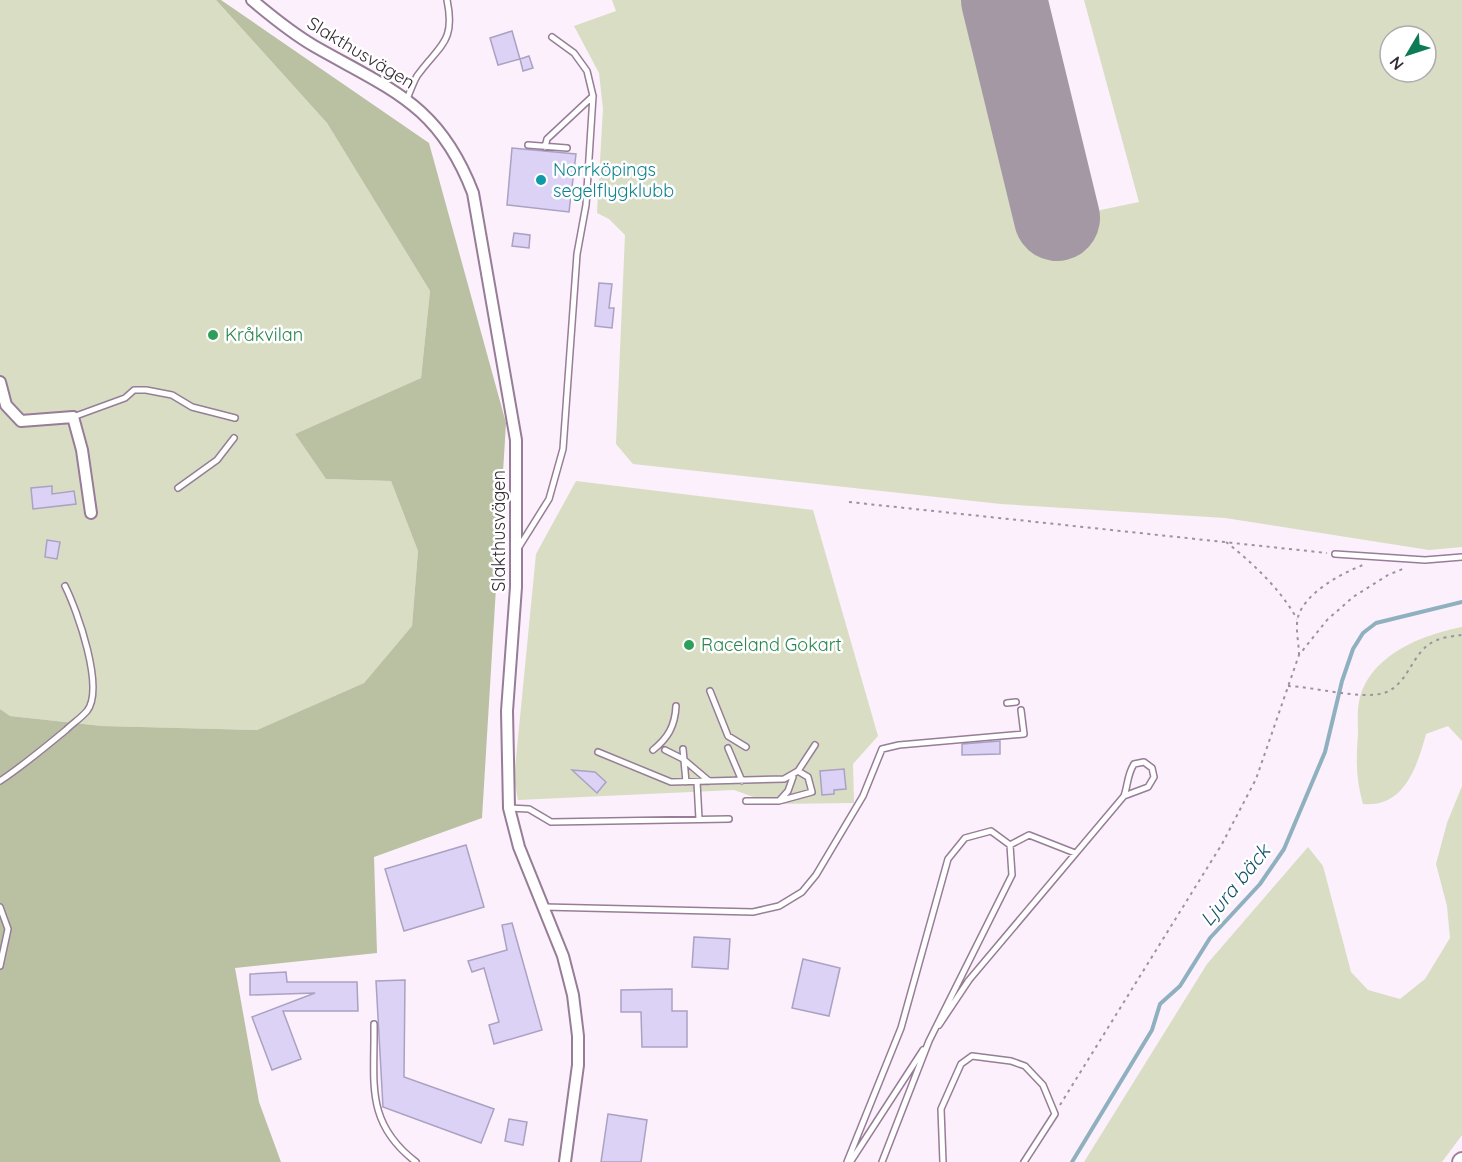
<svg xmlns="http://www.w3.org/2000/svg" width="1462" height="1162" font-family="Quicksand,sans-serif">
	<style>
		.green { fill: #d8ddc3; fill-rule: evenodd }
		.forest { fill: #bac0a2 }
		.lines { fill: none; stroke-linecap: round; stroke-linejoin: round }
		.stream { stroke: #8fb1bf; stroke-width: 4 }
		.runway { stroke: #a398a3; stroke-width: 86 }
		.building { fill: #dbd2f6; stroke: #aaa1c3; stroke-width: 1.5 }
		.service-casing { stroke: #977d97; stroke-width: 8 }
		.minor-casing { stroke: #977d97; stroke-width: 14 }
		.primary-casing { stroke: #977d97; stroke-width: 20 }
		.path { stroke: #9d929d; stroke-width: 2; stroke-dasharray: 3 4.5; stroke-linecap: butt }
		.service { stroke: #fff; stroke-width: 5 }
		.minor { stroke: #fff; stroke-width: 10 }
		.primary { stroke: #fff; stroke-width: 16 }
		.culture-dot { fill: #0f9aa8; stroke: #fff; stroke-width: 2 }
		.leisure-dot { fill: #2e9e5b; stroke: #fff; stroke-width: 2 }
		.labels { text-anchor: middle; stroke-width: 5; stroke-linejoin: round; paint-order: stroke }
		.street-label { font-size: 18px; fill: #362b36; stroke: #fff }
		.culture-label { font-size: 18px; fill: #0d838f; stroke: #fff; text-anchor: start }
		.leisure-label { font-size: 18px; fill: #27864d; stroke: #fff; text-anchor: start }
		.water-label { font-size: 20px; font-style: italic; fill: #105269; stroke: #fff }
	</style>
	<rect width="100%" height="100%" fill="#fbf0fb"/>
	<path class="green" d="M0,0H216L327,123L430,291L421,378L295,434L326,479L391,481L418,551L412,626L364,683L257,730L102,726L10,716L0,709Z
		M612,0H970L1024,226L1139,202L1084,0H1462V547L1429,550L1225,518L1001,504L633,464L616,444L625,235L609,219L597,213L603,109L599,73L574,26L616,11ZM1390,36H1426V72H1390Z
		M576,481L813,510L878,736L853,764L854,803L773,804L734,790L518,800L514,779L536,554Z
		M1462,627V741L1448,726L1426,734C1417,767 1404,808 1363,804C1356,778 1356,761 1358,735C1358,724 1357,713 1359,702C1368,656 1421,635 1462,627Z
		M1462,786V1135L1442,1162H1084L1207,964L1308,847L1323,866L1351,972L1368,990L1400,999L1425,979L1450,938L1447,906L1436,864L1447,823Z"/>
	<path class="forest" d="M216,0H221L429,143L506,423L482,818L374,857L377,953L235,968L259,1102L281,1162H0V709L10,716L102,726L257,730L364,683L412,626L418,551L391,481L326,479L295,434L421,378L430,291L327,123Z"/>
	<g class="lines">
		<path class="stream" d="M1072,1162L1152,1030L1160,1004L1180,986L1210,938L1260,884L1284,849L1325,752L1342,681L1353,649L1363,633L1376,623L1462,602"/>
		<path class="runway" d="M1004,0L1057,218"/>
	</g>
	<path class="building" d="M512,31L520,59L498,65L490,38Z
		M529,56L533,68L523,71L520,59Z
		M512,148L576,154L569,212L507,205Z
		M514,233L530,235L529,248L512,246Z
		M599,283L612,284L609,308H614L612,328L595,326Z
		M52,486V494L74,491L76,504L33,509L31,488Z
		M47,540L60,542L57,559L45,557Z
		M1000,741V754L962,755V744Z
		M844,769L846,789L834,790V794L822,795L820,771Z
		M572,770L595,772L606,782L597,793Z
		M466,845L484,907L404,931L385,869Z
		M512,923L542,1030L494,1044L489,1025L499,1022L484,968L472,972L468,961L507,950L502,925Z
		M694,937L730,939L728,969L692,967Z
		M803,959L840,968L829,1016L792,1008Z
		M286,972L287,982H357L358,1011H283L301,1059L272,1070L252,1017L315,993L250,995V974Z
		M405,980L404,1077L494,1109L481,1143L383,1107L376,981Z
		M672,989V1011H687V1047H642L641,1012H621V990Z
		M608,1114L647,1120L641,1162H601Z
		M509,1119L527,1122L523,1145L505,1141Z"/>
	<g class="lines">
		<defs>
			<path id="service" d="M407,99C410,92 413,83 417,76C439,45 456,43 447,0
				M528,145L567,148
				M545,147L547,139L593,96
				M73,417L125,398L134,390H146L172,395L192,407L235,418
				M178,488L217,460L234,438
				M519,547L549,499L563,449L577,254L586,205L593,96L587,71L574,53L552,37
				M1335,554L1425,560L1462,557
				M710,691L728,736L746,747
				M1007,703L1016,702
				M728,748L742,781
				M683,749L686,782
				M653,750C668,738 675,726 676,706
				M665,750L683,759L709,781
				M598,752L671,782L784,779L798,771L815,745
				M0,781C24,765 44,748 66,730C72,724 81,718 87,711C105,688 77,610 65,586
				M697,782L699,819
				M746,801H779L788,791L793,777
				M779,801L812,792L808,777L798,771
				M509,808L529,809L551,822L729,819
				M1010,845L1029,835L1075,853
				M0,907L8,929L0,966
				M544,907L753,912L779,906L802,892L816,875L863,796L882,749L899,745L1024,734L1021,710
				M374,1024C375,1082 364,1122 416,1162
				M939,1025L969,980L1124,796C1128,785 1127,775 1134,764L1144,762L1152,768L1154,777L1148,787L1124,796
				M851,1161L923,1050
				M847,1162L901,1028L948,859L965,838L991,831L1010,845L1012,875L929,1041L882,1162
				M943,1162L941,1109L961,1064L972,1056L1011,1061L1025,1066L1043,1085L1055,1114L1024,1162"/>
			<path id="minor" d="M252,0C271,16 292,33 314,46C391,90 439,104 473,193L516,440V587L507,711L509,808L519,847L563,956L573,995L578,1036V1065L565,1162
				M0,382L6,405L21,421L73,417L82,450L91,513"/>
			<path id="primary" d="M1461,1162L1462,1161"/>
		</defs>
		<use href="#service" class="service-casing"/>
		<use href="#minor" class="minor-casing"/>
		<use href="#primary" class="primary-casing"/>
		<path class="path" d="M849,502L1327,553
			M1226,542C1253,563 1281,590 1297,619
			M1299,655C1299,643 1295,628 1298,617C1305,593 1340,574 1363,565
			M1288,686C1315,687 1361,700 1384,693C1408,685 1411,655 1431,643C1439,638 1452,636 1462,635
			M1060,1105L1222,844L1256,779L1299,655L1327,620L1353,597L1388,575L1405,568"/>
		<use href="#service" class="service"/>
		<use href="#minor" class="minor"/>
		<use href="#primary" class="primary"/>
	</g>
	<circle class="culture-dot" cx="541" cy="180" r="6"/>
	<g class="leisure-dot">
		<circle cx="213" cy="335" r="6"/>
		<circle cx="689" cy="645" r="6"/>
	</g>
	<g class="labels">
		<g class="street-label">
			<text transform="translate(361 53) rotate(31)" y="6">Slakthusvägen</text>
			<text transform="translate(499 531) rotate(-90)" y="6">Slakthusvägen</text>
		</g>
		<g class="culture-label">
			<text x="553" y="176">Norrköpings<tspan x="553" dy="21">segelflygklubb</tspan></text>
		</g>
		<g class="leisure-label">
			<text x="225" y="341">Kråkvilan</text>
			<text x="701" y="651">Raceland Gokart</text>
		</g>
		<g class="water-label">
			<text transform="translate(1235 885) rotate(-51)" y="7">Ljura bäck</text>
		</g>
	</g>
	<g transform="translate(1408 54) rotate(231)"><circle r="28" fill="#ffffff" stroke="#afaaaf" stroke-width="1.5"/>
	<path d="M0-4.5L10 22L0 15L-10 22Z" fill="#0d7b56"/>
	<text y="-9" font-size="16" font-weight="bold" text-anchor="middle" fill="#362b36">N</text>
	</g>
</svg>
